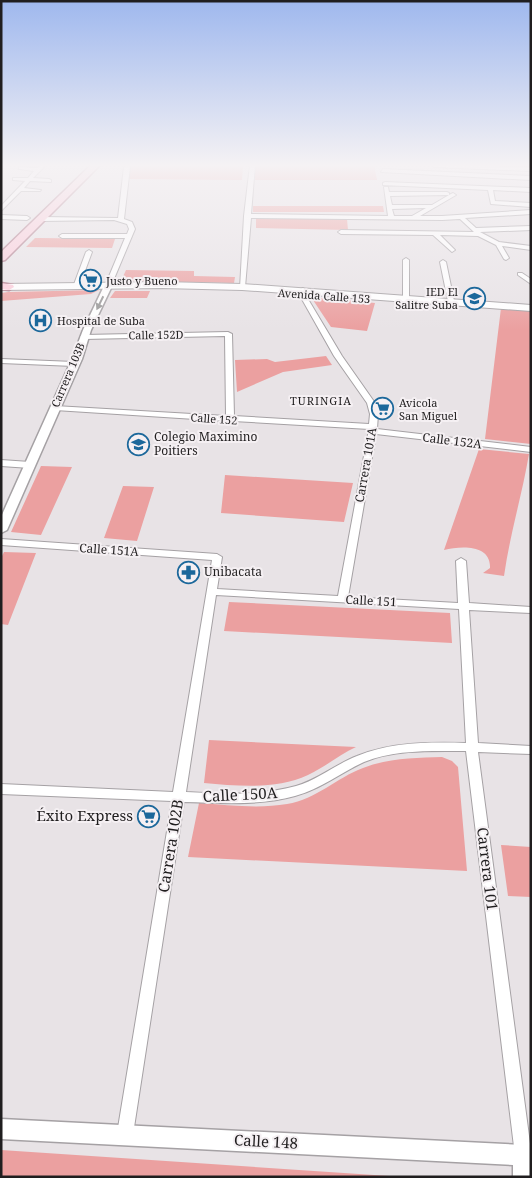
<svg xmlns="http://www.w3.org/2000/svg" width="532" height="1178" font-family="'Noto Serif',serif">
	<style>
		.green { fill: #eba0a0 }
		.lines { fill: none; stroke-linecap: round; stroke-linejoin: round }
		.minor-casing { stroke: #a5a1a4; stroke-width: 2 }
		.tertiary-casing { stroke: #a5a1a4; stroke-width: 3 }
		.secondary-casing { stroke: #a5a1a4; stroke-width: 2 }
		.primary-casing { stroke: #ae7989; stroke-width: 3 }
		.minor { fill: #fff; fill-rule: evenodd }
		.tertiary { fill: #fff; fill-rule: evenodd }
		.secondary { fill: #fff; fill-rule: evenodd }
		.primary { fill: #fcccda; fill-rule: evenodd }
		.oneway { fill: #9b9a9a }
		.labels { text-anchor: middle; stroke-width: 4; stroke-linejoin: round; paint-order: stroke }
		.far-poi-label { font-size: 11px; fill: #201e1f; stroke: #f5f0f3; text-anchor: start }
		.far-street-label { font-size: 11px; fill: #201e1f; stroke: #f5f0f3 }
		.far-neighbourhood-label { font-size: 11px; letter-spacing: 1px; fill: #201e1f; stroke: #f5f0f3 }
		.poi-label { font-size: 12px; fill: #201e1f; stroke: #f5f0f3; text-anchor: start }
		.street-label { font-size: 12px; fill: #201e1f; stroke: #f5f0f3 }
		.near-street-label { font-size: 15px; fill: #201e1f; stroke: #f5f0f3 }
		.near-poi-label { font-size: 15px; fill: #201e1f; stroke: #f5f0f3; text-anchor: end }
	</style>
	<rect width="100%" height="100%" fill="#e8e3e6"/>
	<path class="green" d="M168,165H243L242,180L128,179L130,167Z
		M255,165H374L377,180H255Z
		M253,206H383L384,212H253Z
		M256,219H347L348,230L256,228Z
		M35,238H41L115,239L112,248L26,247Z
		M126,270L194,271V276L235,277L234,283L121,281Z
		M99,290L91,294L1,301V293L8,292Z
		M115,291H150L147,298H110Z
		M311,297L375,303L367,331L331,327Z
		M501,308L531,311V444L485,439Z
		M326,356L332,365L283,372L237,392L235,360L267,359L275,362Z
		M479,449L529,454C522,495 510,534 504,576L483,573L490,568C491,544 461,546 444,550Z
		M41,466L72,467L41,535L11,532Z
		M225,475L353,483L344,522L221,513Z
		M123,486L154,487L137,541L104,538Z
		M4,552L36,553L8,625L1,624V558Z
		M229,602L450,613L452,643L224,631Z
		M209,740L356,747C339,755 325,767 308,775C276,790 238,786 204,783Z
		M442,757L452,761L458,767L467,871L188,857L199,803C228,805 259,809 287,804C317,799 336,778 363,768C388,758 416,758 442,757Z
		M501,845L531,847V897L508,896Z
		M1,1150L404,1177H1Z"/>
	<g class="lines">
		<defs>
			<path id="minor" d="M40,165H46L33,178L49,179L51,180V182L30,181L24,188L41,190L40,191H21L1,211V206L25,181L13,180V178H28L34,171L19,169V167L37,168Z
				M127,165L130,167L124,219L132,222L135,229L111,286L108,288L105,286L125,238H62L59,236L62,234H127L129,229L127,224L114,220L41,221L38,219L41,217L118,218L124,167Z
				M250,165H255L251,214L388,216L384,187H388L389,192H447L449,193V195L453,193L456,195L420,216H442L531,210V214L465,218L476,228L531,226V230L480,232L499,242L531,246V250L502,246L509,258L506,260L504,259L496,245L478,236L440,235L455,250L452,252L433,235L341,234L338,232L341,230L474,232L460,219L442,220L251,218L245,287L240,288L244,216ZM449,195L432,205H392L390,196ZM426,208L412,216H394L392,209Z
				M431,165L531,167V171L434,167Z
				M383,169L531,176V180L381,172Z
				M385,182L531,188V192L493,190L495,201L531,203V207L491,204L488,190L383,185V183Z
				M1,215L27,216L30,218L27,220L1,219Z
				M89,250L92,252L79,287L74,288L73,287L86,252Z
				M406,258L409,260V298L406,300L403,298V260Z
				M443,260L446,262L454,301L451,303L448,301L440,262Z
				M518,273H522L531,279V284L518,275Z
				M303,288L306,290L305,294L342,356L375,403L378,414L377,429L531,447V452L376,434L348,597L458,603L456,561L461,558L466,561L469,603L531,607V613L469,610L478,743L531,746V754L478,752L531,1151L529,1161L523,1163L517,1161L515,1155L466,751C434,751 395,749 364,762C340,773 321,789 295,796C259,806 221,803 184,802L133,1134L131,1140L125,1142L119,1140L117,1134L172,801L1,794V784L173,792L212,560L1,545V539L217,554L222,557L217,589L338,596L369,429L233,421L230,422L226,421L55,410L51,408L55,406L226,416L225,336L84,339L80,337L84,335L228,332L232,334L234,416L369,424L370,414L367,403L334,356L299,294L301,289ZM216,595L459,609L466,743C430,742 390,742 357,756C336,764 318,780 296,786C260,796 222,794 186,792Z
				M1,359L74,362L78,364L74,366L1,363Z
				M1,460L30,462L34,465L30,468L1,466Z"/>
			<path id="tertiary" d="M105,284L112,286L91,330L82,359L7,530L1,533V517L72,359L83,330Z
				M1,1119L523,1145L531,1146V1177H513V1165L1,1139Z"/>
			<path id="secondary" d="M162,282L242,284L531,305V311L242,290L162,288L1,290V284Z"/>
			<path id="primary" d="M91,165H100L5,260L1,261V252Z
				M1,283L13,285L14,287L9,290L1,289Z"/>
		</defs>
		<use href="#minor" class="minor-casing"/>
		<use href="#tertiary" class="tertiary-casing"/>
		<use href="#secondary" class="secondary-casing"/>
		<use href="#primary" class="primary-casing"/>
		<use href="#minor" class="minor"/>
		<use href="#tertiary" class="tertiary"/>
		<use href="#secondary" class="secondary"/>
		<use href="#primary" class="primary"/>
	</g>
	<defs><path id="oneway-solid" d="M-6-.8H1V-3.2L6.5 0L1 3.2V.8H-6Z" transform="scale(1.25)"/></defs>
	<use class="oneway" href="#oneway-solid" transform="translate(100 303) rotate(116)"/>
	<linearGradient id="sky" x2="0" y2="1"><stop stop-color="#9fb8ee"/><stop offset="0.5" stop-color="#f5f2f4"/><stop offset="1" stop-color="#f5f2f4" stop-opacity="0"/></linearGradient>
	<rect width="532" height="330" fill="url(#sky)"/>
	<defs>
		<symbol id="supermarket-ring" viewBox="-11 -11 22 22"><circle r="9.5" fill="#f5f0f3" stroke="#1c689b" stroke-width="1.5"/><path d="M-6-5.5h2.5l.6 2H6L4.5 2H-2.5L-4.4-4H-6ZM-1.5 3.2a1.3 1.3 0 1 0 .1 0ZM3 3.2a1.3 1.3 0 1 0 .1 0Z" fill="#1c689b"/></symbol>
		<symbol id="school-ring" viewBox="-11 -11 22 22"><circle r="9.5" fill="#f5f0f3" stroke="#1c689b" stroke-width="1.5"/><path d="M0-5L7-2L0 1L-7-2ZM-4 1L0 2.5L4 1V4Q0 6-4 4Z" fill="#1c689b"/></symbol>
		<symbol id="hospital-ring" viewBox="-11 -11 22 22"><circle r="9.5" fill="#f5f0f3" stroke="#1c689b" stroke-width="1.5"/><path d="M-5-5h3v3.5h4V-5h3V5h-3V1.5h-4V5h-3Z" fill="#1c689b"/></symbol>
		<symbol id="pharmacy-ring" viewBox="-11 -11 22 22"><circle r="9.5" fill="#f5f0f3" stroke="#1c689b" stroke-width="1.5"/><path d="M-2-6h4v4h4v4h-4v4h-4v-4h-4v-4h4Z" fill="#1c689b"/></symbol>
	</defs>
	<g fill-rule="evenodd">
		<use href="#supermarket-ring" x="78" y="268" width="25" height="25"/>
		<use href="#school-ring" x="462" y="286" width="25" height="25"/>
		<use href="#hospital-ring" x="28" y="308" width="25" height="25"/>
		<use href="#supermarket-ring" x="370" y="396" width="25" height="25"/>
		<use href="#school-ring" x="126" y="432" width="25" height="25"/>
		<use href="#pharmacy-ring" x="176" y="560" width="25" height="25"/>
		<use href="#supermarket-ring" x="136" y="804" width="25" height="25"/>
	</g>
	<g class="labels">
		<g class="far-poi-label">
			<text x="106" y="285">Justo y Bueno</text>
			<text x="458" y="296" text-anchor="end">IED El<tspan x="458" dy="13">Salitre Suba</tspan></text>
			<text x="57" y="325">Hospital de Suba</text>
			<text x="399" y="407">Avicola<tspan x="399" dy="13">San Miguel</tspan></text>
		</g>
		<g class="far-street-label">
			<text transform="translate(324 296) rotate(4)" y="4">Avenida Calle 153</text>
			<text transform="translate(156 335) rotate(-1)" y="4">Calle 152D</text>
			<text transform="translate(68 375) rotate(-67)" y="4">Carrera 103B</text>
			<text transform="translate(214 419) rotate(4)" y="4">Calle 152</text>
		</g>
		<g class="far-neighbourhood-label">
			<text x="321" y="405">TURINGIA</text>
		</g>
		<g class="poi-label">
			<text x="154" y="441">Colegio Maximino<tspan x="154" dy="14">Poitiers</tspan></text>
			<text x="204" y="576">Unibacata</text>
		</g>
		<g class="street-label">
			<text transform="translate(452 441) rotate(7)" y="4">Calle 152A</text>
			<text transform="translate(366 465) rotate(-80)" y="4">Carrera 101A</text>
			<text transform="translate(109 550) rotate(4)" y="4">Calle 151A</text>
			<text transform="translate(371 601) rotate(3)" y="4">Calle 151</text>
		</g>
		<g class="near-street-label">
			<text transform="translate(240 795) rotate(-3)" y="5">Calle 150A</text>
			<text transform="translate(171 846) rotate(-81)" y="5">Carrera 102B</text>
			<text transform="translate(487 869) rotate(83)" y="5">Carrera 101</text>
			<text transform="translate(266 1142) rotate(3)" y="5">Calle 148</text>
		</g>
		<g class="near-poi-label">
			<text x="133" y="821">Éxito Express</text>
		</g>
	</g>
	<rect width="532" height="1178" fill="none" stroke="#201e1f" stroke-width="5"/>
</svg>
